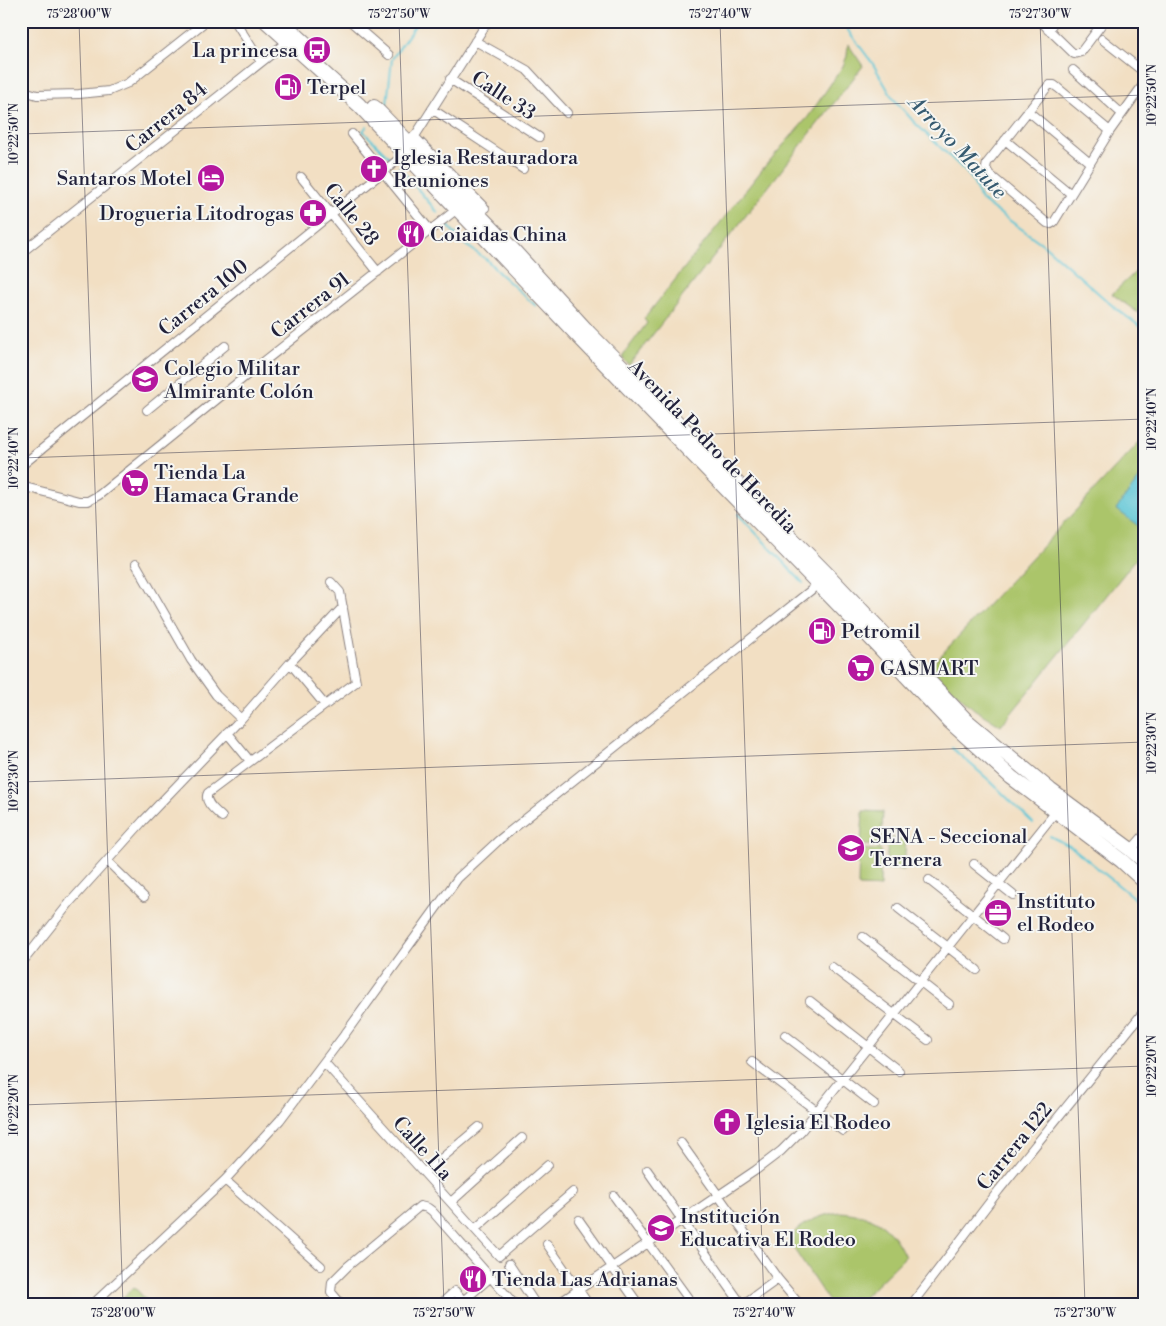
<svg xmlns="http://www.w3.org/2000/svg" width="1166" height="1326" font-family="'Libre Bodoni',serif">
	<style>
		.green { fill: #abc56b; stroke: #667453 }
		.water { fill: #5bc5d5; stroke: #3e7488 }
		.lines { fill: none; stroke-linecap: round; stroke-linejoin: round }
		.stream { stroke: #5bc5d5; stroke-width: 2 }
		.street-casing { stroke: #8a807f; stroke-width: 10 }
		.highway-casing { stroke: #8a807f; stroke-width: 16 }
		.street { stroke: #fff; stroke-width: 8 }
		.highway { stroke: #fff; stroke-width: 14 }
		.ticks { fill: none; stroke: #22223b; stroke-width: 1; stroke-opacity: 0.45 }
		.labels { text-anchor: middle; stroke-width: 4; stroke-linejoin: round; paint-order: stroke }
		.poi-label { font-size: 20px; fill: #22223b; stroke: #f6f6f2; text-anchor: start }
		.street-label { font-size: 20px; fill: #22223b; stroke: #f6f6f2 }
		.water-label { font-size: 21px; font-style: italic; fill: #365b71; stroke: #f6f6f2 }
		.neatline { fill: none; stroke: #22223b; stroke-width: 2 }
		.ticks-label { font-size: 12px; text-anchor: middle; fill: #22223b }
	</style>
	<rect width="100%" height="100%" fill="#f6f6f2"/>
	<filter id="ink" filterUnits="userSpaceOnUse"><feTurbulence type="fractalNoise" baseFrequency=".02" numOctaves="2"/><feDisplacementMap in="SourceGraphic" scale="10" xChannelSelector="R" yChannelSelector="G"/><feConvolveMatrix kernelMatrix="1 2 1 2 8 2 1 2 1" color-interpolation-filters="sRGB"/></filter>
	<filter id="wash" filterUnits="userSpaceOnUse"><feTurbulence type="fractalNoise" baseFrequency=".0096" numOctaves="4" result="noise"/><feDisplacementMap in="SourceGraphic" scale="20" xChannelSelector="R" yChannelSelector="G"/><feGaussianBlur stdDeviation="1.12" result="paint"/><feColorMatrix in="noise" values="0 0 0 0 0 0 0 0 0 0 0 0 0 0 0 0 0 1.4 0 .05"/><feComposite in="paint" operator="in"/></filter>
	<g filter="url(#wash)">
		<rect width="100%" height="100%" fill="#f2dfc3"/>
		<path class="green" d="M848,44L863,66L629,365L624,360L623,355L647,323L644,319L765,166L808,117L843,66L847,56Z
			M1145,263V318L1112,294Z
			M1145,436V548L1001,726L974,709L929,668Z
			M863,811L883,812L881,846L861,845Z
			M888,838L906,839L904,870L886,869Z
			M859,849L881,850L880,887L858,886Z
			M840,1212C875,1215 891,1225 905,1257L856,1305H831L788,1240C801,1223 819,1215 840,1212Z
			M134,1287L151,1305H115Z"/>
		<path class="water" d="M1145,471V527L1141,528L1116,509Z"/>
		<g class="lines">
			<path class="stream" d="M841,21L873,64L892,97L914,122L965,171L972,179L981,200L1044,245L1115,308L1145,330
				M384,109L387,104L392,59L418,21
				M367,126L363,131L391,159
				M399,167L438,213
				M445,222L463,243L487,260L499,273L536,306
				M738,514L803,583
				M952,748L990,781L1033,823
				M1050,836L1073,848L1145,907"/>
		</g>
	</g>
	<g filter="url(#ink)">
		<g class="lines">
			<defs>
				<path id="street" d="M235,21L261,62
					M350,21L389,55
					M1040,21L1074,54L1081,52L1104,21
					M1139,21L1145,26
					M1048,30L1055,21
					M1102,39L1145,73
					M475,41L527,70L567,113
					M1073,70L1121,113
					M450,79L539,137
					M21,90L37,95L79,94L109,91L128,83L206,21
					M432,109L523,169
					M1028,111L1090,163
					M1110,131L1058,88L1054,85H1049L987,163L986,168L989,174L1047,223L1051,224L1054,222L1110,131L1145,82
					M352,134L430,230
					M414,136L485,208
					M1005,140L1071,194
					M410,144L488,21
					M301,177L378,272
					M21,253L288,41
					M147,410L225,346
					M21,466L405,154
					M21,486L79,501H88L99,495L247,375L457,209
					M136,564L191,660L216,695L241,719
					M290,663L325,705
					M227,733L250,761
					M222,817C216,811 203,802 208,793L356,682L340,592L331,582
					M1131,850L1145,834
					M107,861L144,897
					M974,864L1013,895
					M929,880L1003,939
					M898,908L977,970
					M863,937L949,1004
					M21,964L71,901L143,821L241,719L290,663L343,607
					M832,967L928,1040
					M810,1001L899,1071
					M785,1035L874,1104
					M324,1062L499,1256L573,1192
					M752,1062L843,1131
					M681,1143L778,1279L800,1305
					M647,1170L742,1305L778,1279
					M424,1173L479,1127
					M225,1180L321,1266
					M614,1196L693,1305
					M451,1202L522,1138
					M579,1220L639,1305
					M475,1229L548,1165
					M547,1244L589,1305
					M509,1264L536,1305
					M463,1301L491,1277
					M92,1305L225,1180L280,1120L345,1034L458,878L499,840L820,583
					M342,1305L331,1292L332,1282L348,1266L420,1206L428,1208L432,1211L515,1305
					M440,1305L455,1291L467,1305
					M556,1305L756,1170L781,1151L801,1131L1058,809
					M911,1305L999,1190L1145,1010"/>
				<path id="highway" d="M266,21L359,105L581,339L861,628L948,720L1011,777L1122,861L1145,882
					M281,21L316,53
					M374,107L513,250L589,333L828,575L967,721L1050,790L1131,850L1145,862"/>
			</defs>
			<use href="#street" class="street-casing"/>
			<use href="#highway" class="highway-casing"/>
			<use href="#street" class="street"/>
			<use href="#highway" class="highway"/>
		</g>
	</g>
	<path class="ticks" d="M79,21L123,1305M399,21L444,1305M720,21L764,1305M1040,21L1085,1305M21,134L1145,95M21,458L1145,419M21,782L1145,742M21,1105L1145,1066"/>
	<defs>
		<symbol id="bus-disc" viewBox="-11 -11 22 22"><circle r="9.5" fill="#b5179e" stroke="#f6f6f2"/><path d="M-5-6H5V4H4V6H2V4H-2V6H-4V4H-5ZM-3.5-4V0h7V-4ZM-3.5 1.2v1.5H-2V1.2ZM2 1.2v1.5H3.5V1.2Z" fill="#fff"/></symbol>
		<symbol id="fuel-disc" viewBox="-11 -11 22 22"><circle r="9.5" fill="#b5179e" stroke="#f6f6f2"/><path d="M-5.5-6h7V0h2V4h1.3V-2.5L3-4.5l.8-.8L6-3V5H2.5V1h-1V6h-7ZM-4.2-4.7v3.2H.2V-4.7Z" fill="#fff"/></symbol>
		<symbol id="church-disc" viewBox="-11 -11 22 22"><circle r="9.5" fill="#b5179e" stroke="#f6f6f2"/><path d="M-1.2-6h2.4v3.5h3.3v2.4h-3.3V6h-2.4V-.1h-3.3v-2.4h3.3Z" fill="#fff"/></symbol>
		<symbol id="hotel-disc" viewBox="-11 -11 22 22"><circle r="9.5" fill="#b5179e" stroke="#f6f6f2"/><path d="M-6-4.5h1.5V1H6V5H4.5V3h-9V5H-6ZM-4 0a1.8 1.8 0 1 1 3.6 0ZM.5 0V-2.5h3Q6-2.5 6 0Z" fill="#fff"/></symbol>
		<symbol id="pharmacy-disc" viewBox="-11 -11 22 22"><circle r="9.5" fill="#b5179e" stroke="#f6f6f2"/><path d="M-2-6h4v4h4v4h-4v4h-4v-4h-4v-4h4Z" fill="#fff"/></symbol>
		<symbol id="restaurant-disc" viewBox="-11 -11 22 22"><circle r="9.5" fill="#b5179e" stroke="#f6f6f2"/><path d="M-5-6h1v4h1v-4h1v4h1v-4h1v5L-1.5 .5V6h-2V.5L-5-1ZM5-6V6H3V1.5H1.5Q1.5-4 5-6Z" fill="#fff"/></symbol>
		<symbol id="school-disc" viewBox="-11 -11 22 22"><circle r="9.5" fill="#b5179e" stroke="#f6f6f2"/><path d="M0-5L7-2L0 1L-7-2ZM-4 1L0 2.5L4 1V4Q0 6-4 4Z" fill="#fff"/></symbol>
		<symbol id="supermarket-disc" viewBox="-11 -11 22 22"><circle r="9.5" fill="#b5179e" stroke="#f6f6f2"/><path d="M-6-5.5h2.5l.6 2H6L4.5 2H-2.5L-4.4-4H-6ZM-1.5 3.2a1.3 1.3 0 1 0 .1 0ZM3 3.2a1.3 1.3 0 1 0 .1 0Z" fill="#fff"/></symbol>
		<symbol id="university-disc" viewBox="-11 -11 22 22"><circle r="9.5" fill="#b5179e" stroke="#f6f6f2"/><path d="M0-5L7-2L0 1L-7-2ZM-4 1L0 2.5L4 1V4Q0 6-4 4Z" fill="#fff"/></symbol>
		<symbol id="office-disc" viewBox="-11 -11 22 22"><circle r="9.5" fill="#b5179e" stroke="#f6f6f2"/><path d="M-6-3h4V-5.5h4V-3h4V5H-6ZM-1-4.5V-3h2v-1.5ZM-6 0V1H6V0Z" fill="#fff"/></symbol>
	</defs>
	<g fill-rule="evenodd">
		<use href="#bus-disc" x="301" y="34" width="32" height="32"/>
		<use href="#fuel-disc" x="272" y="71" width="32" height="32"/>
		<use href="#church-disc" x="358" y="153" width="32" height="32"/>
		<use href="#hotel-disc" x="195" y="162" width="32" height="32"/>
		<use href="#pharmacy-disc" x="297" y="197" width="32" height="32"/>
		<use href="#restaurant-disc" x="395" y="218" width="32" height="32"/>
		<use href="#school-disc" x="129" y="363" width="32" height="32"/>
		<use href="#supermarket-disc" x="119" y="467" width="32" height="32"/>
		<use href="#fuel-disc" x="806" y="615" width="32" height="32"/>
		<use href="#supermarket-disc" x="845" y="652" width="32" height="32"/>
		<use href="#university-disc" x="835" y="832" width="32" height="32"/>
		<use href="#office-disc" x="982" y="897" width="32" height="32"/>
		<use href="#church-disc" x="711" y="1106" width="32" height="32"/>
		<use href="#school-disc" x="645" y="1212" width="32" height="32"/>
		<use href="#restaurant-disc" x="457" y="1263" width="32" height="32"/>
	</g>
	<g class="labels">
		<g class="poi-label">
			<text x="298" y="57" text-anchor="end">La princesa</text>
			<text x="307" y="94">Terpel</text>
			<text x="393" y="164">Iglesia Restauradora<tspan x="393" dy="23">Reuniones</tspan></text>
			<text x="192" y="185" text-anchor="end">Santaros Motel</text>
			<text x="294" y="220" text-anchor="end">Drogueria Litodrogas</text>
			<text x="430" y="241">Coiaidas China</text>
			<text x="164" y="375">Colegio Militar<tspan x="164" dy="23">Almirante Colón</tspan></text>
			<text x="154" y="479">Tienda La<tspan x="154" dy="23">Hamaca Grande</tspan></text>
			<text x="841" y="638">Petromil</text>
			<text x="880" y="675">GASMART</text>
			<text x="870" y="843">SENA - Seccional<tspan x="870" dy="23">Ternera</tspan></text>
			<text x="1017" y="908">Instituto<tspan x="1017" dy="23">el Rodeo</tspan></text>
			<text x="746" y="1129">Iglesia El Rodeo</text>
			<text x="680" y="1223">Institución<tspan x="680" dy="23">Educativa El Rodeo</tspan></text>
			<text x="492" y="1286">Tienda Las Adrianas</text>
		</g>
		<g class="street-label">
			<text transform="translate(504 95) rotate(33)" y="7">Calle 33</text>
			<text transform="translate(166 117) rotate(-39)" y="7">Carrera 84</text>
			<text transform="translate(352 214) rotate(51)" y="7">Calle 28</text>
			<text transform="translate(203 297) rotate(-39)" y="7">Carrera 100</text>
			<text transform="translate(310 305) rotate(-38)" y="7">Carrera 91</text>
			<text transform="translate(713 446) rotate(46)" y="7">Avenida Pedro de Heredia</text>
			<text transform="translate(1014 1146) rotate(-51)" y="7">Carrera 122</text>
			<text transform="translate(423 1148) rotate(48)" y="7">Calle 11a</text>
		</g>
		<g class="water-label">
			<text transform="translate(958 147) rotate(47)" y="7">Arroyo Matute</text>
		</g>
	</g>
	<rect width="1166" height="1326" fill="none" stroke="#f6f6f2" stroke-width="55"/>
	<rect x="28" y="28" width="1110" height="1270" class="neatline"/>
	<g class="ticks-label">
		<text x="79" y="18">75°28'00"W</text>
		<text x="399" y="18">75°27'50"W</text>
		<text x="720" y="18">75°27'40"W</text>
		<text x="1040" y="18">75°27'30"W</text>
		<text transform="translate(1152 95) rotate(-90)" y="4">10°22'50"N</text>
		<text transform="translate(14 134) rotate(-90)" y="4">10°22'50"N</text>
		<text transform="translate(1152 419) rotate(-90)" y="4">10°22'40"N</text>
		<text transform="translate(14 458) rotate(-90)" y="4">10°22'40"N</text>
		<text transform="translate(1152 743) rotate(-90)" y="4">10°22'30"N</text>
		<text transform="translate(14 781) rotate(-90)" y="4">10°22'30"N</text>
		<text transform="translate(1152 1066) rotate(-90)" y="4">10°22'20"N</text>
		<text transform="translate(14 1105) rotate(-90)" y="4">10°22'20"N</text>
		<text x="123" y="1317">75°28'00"W</text>
		<text x="444" y="1317">75°27'50"W</text>
		<text x="764" y="1317">75°27'40"W</text>
		<text x="1085" y="1317">75°27'30"W</text>
	</g>
</svg>
